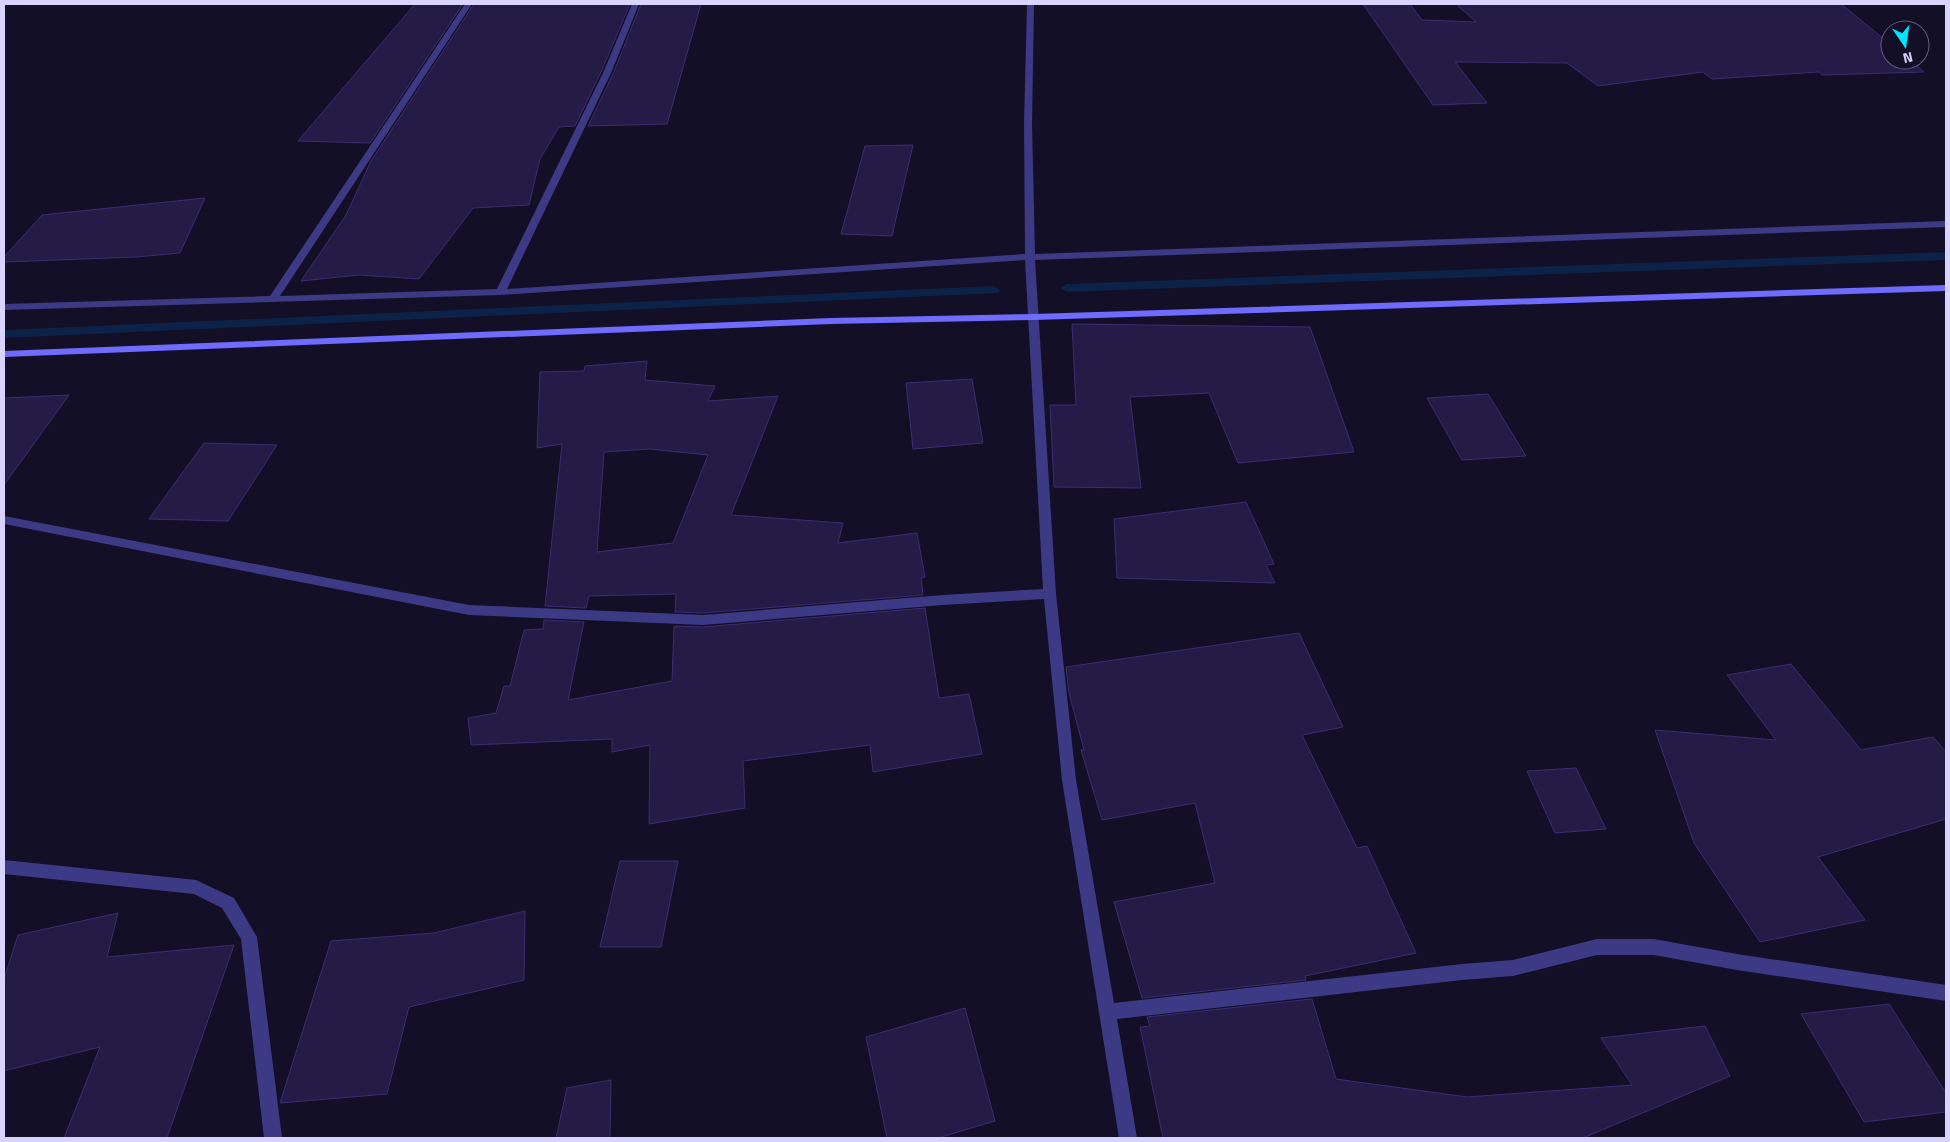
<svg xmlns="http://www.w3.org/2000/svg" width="1950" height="1142" font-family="'Titillium Web',sans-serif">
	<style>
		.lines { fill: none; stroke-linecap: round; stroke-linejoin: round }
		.stream { fill: #0c2248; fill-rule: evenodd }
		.building { fill: #241b47; stroke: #3b2d73; fill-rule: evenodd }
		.street { fill: #3d3a85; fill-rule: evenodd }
		.secondary { fill: #6f6bff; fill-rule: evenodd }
	</style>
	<rect width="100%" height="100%" fill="#130f26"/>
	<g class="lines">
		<path class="stream" d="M1946,252V260L1067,292L1061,288L1067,284Z
			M994,286L1000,290L998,293L4,338V330Z"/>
	</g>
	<path class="building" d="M415,4H463L370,143L298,141Z
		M474,4H630L601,72L575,126L559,127L540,159L529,205L473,208L419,279L359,275L301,281L346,215L371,161Z
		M641,4H701L667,124L588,126L613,74Z
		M1363,4H1410L1422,20L1476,22L1456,4H1841L1890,44V60H1910L1924,72L1822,75L1819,72L1712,79L1703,72L1598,86L1567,63L1455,62L1487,103L1433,105Z
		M913,145L892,236L841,234L865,146Z
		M205,198L180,253L136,257L4,262V257L42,215Z
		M1072,324L1310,327L1354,452L1238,463L1209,393L1130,397L1141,488L1054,487L1050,405H1076Z
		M647,361L645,380L715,386L708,401L778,396L731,515L843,523L838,543L917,533L925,577L921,578L923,595L703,613L675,612L676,594L589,596L586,608L545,606L562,444L537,448L540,372L584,371L585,366ZM650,449L708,455L673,543L597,552L604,452Z
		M972,379L983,443L913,449L906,383Z
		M1488,394L1526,456L1462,460L1427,398Z
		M69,395L4,485V398Z
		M204,443L277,445L228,521L149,519Z
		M1246,502L1274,564L1266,565L1275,583L1117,578L1114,519Z
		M925,608L939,698L969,694L982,754L873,772L870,745L743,761L745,808L649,824L650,745L612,752V739L471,745L468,718L496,713L504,686H510L524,630L543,629L544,620L584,622L568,700L672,681L674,626L703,627Z
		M1299,633L1343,727L1302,735L1357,848L1367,846L1416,953L1305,976L1306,980L1142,998L1114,902L1215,883L1195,803L1102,820L1081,750H1084L1069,693L1066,667Z
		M1791,664L1861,750L1933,737L1946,752V819L1818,857L1865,920L1760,942L1694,843L1655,730L1776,740L1727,675Z
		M1576,768L1606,829L1555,833L1527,771Z
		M620,861H678L661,947H600Z
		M525,911L524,980L409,1007L387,1094L280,1103L331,941L434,933Z
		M118,913L107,957L234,945L167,1138H64L100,1047L4,1071V979L18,935Z
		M1312,999L1336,1079L1467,1097L1632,1085L1601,1038L1705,1026L1730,1076L1583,1138H1163L1140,1027L1150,1026L1147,1017Z
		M1889,1004L1946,1093V1112L1864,1122L1801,1014Z
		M965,1008L995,1121L938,1138H887L866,1037Z
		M611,1080L610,1138H556L567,1088Z"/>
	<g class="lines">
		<path class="street" d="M465,4H472L280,296L497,289L603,73L632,4H639L611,73L507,289L1025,254L1024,124L1027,4H1034L1032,124L1035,254L1946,221V227L1035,260L1056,594L1076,780L1114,1003L1462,964L1513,960L1597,939H1654L1737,954L1946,985V1001L1737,970L1654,955H1597L1513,976L1462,980L1117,1019L1137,1138H1119L1062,780L1044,599L943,605L703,625L469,615L4,524V516L469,605L703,615L943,595L1043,589L1025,260L500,295L4,310V304L270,296Z
			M4,860L196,880L234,898L257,937L282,1138H264L241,939L222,908L194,894L4,874Z"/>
		<path class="secondary" d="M1946,285V291L1034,320L831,324L4,357V351L831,318L1034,314Z"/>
	</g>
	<rect width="1950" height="1142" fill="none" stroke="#d9d4ff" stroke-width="10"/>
	<g transform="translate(1905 45) rotate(167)"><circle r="24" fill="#130f26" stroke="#625e7d"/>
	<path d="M0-4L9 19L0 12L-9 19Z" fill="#00e5ff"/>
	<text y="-8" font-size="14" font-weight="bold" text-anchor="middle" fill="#d9d4ff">N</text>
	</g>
</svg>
